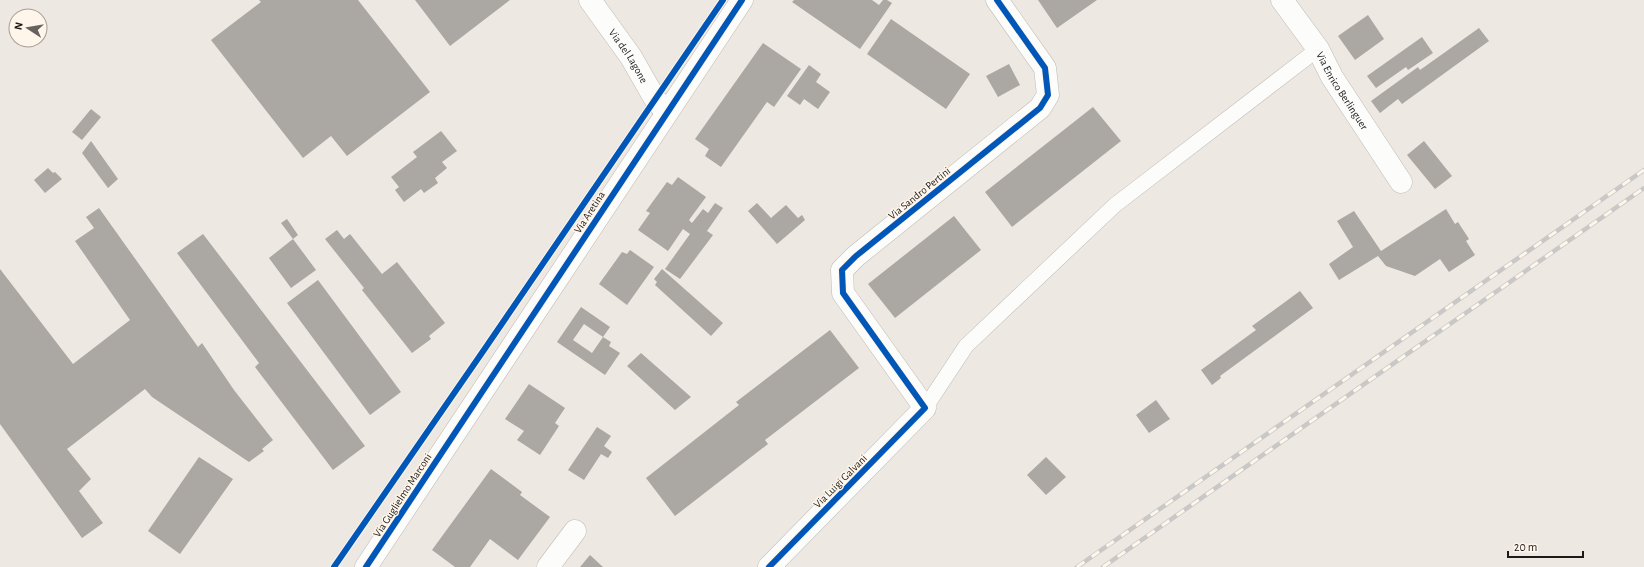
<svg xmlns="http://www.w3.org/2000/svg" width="1644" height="567" font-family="'Alegreya Sans',sans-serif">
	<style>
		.building { fill: #aba7a3; fill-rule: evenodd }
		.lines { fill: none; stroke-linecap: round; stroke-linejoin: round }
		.service-casing { stroke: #bfbbb7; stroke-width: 16 }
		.minor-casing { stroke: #bfbbb7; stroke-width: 23 }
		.tertiary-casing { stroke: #bfbbb7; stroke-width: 23 }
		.service { stroke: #fcfcfb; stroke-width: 15 }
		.minor { stroke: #fcfcfb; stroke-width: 22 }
		.tertiary { stroke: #fcfcfb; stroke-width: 22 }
		.rail-casing { stroke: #c9c8c6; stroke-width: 4.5 }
		.rail { stroke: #fef5eb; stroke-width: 3; stroke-dasharray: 9; stroke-linecap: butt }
		.cycleway-casing { stroke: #fef5eb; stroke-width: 8 }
		.cycleway { stroke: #0057b8; stroke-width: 6 }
		.labels { text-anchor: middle; stroke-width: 3; stroke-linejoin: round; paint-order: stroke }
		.street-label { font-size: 11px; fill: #1d1a17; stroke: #fef5eb }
	</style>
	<rect width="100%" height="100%" fill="#ede8e2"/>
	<path class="building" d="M259,0H358L430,92L347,156L331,136L303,158L211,40L261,2Z
		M415,0H510L450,46Z
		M794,0H872L879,5L883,0H887L892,3L860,49L792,2Z
		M1038,0H1097L1057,28Z
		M1368,15L1384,39L1355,60L1338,36Z
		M891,19L970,74L946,109L867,54Z
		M1479,28L1489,41L1402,104L1398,99L1380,113L1371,101L1418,67L1420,70Z
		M1422,37L1433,53L1408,70L1406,67L1376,88L1367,76Z
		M763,43L801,69L774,107L767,102L721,167L705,156L709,149L695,139Z
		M1009,64L1020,85L998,97L986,76Z
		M809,65L821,74L816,82L830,92L818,109L804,99L800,105L787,96Z
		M1093,107L1121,141L1012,227L985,192Z
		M91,109L101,117L82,140L72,132Z
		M441,131L457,151L442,162L447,168L435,178L438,183L424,193L421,189L404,202L395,190L399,187L391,177L417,157L413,152Z
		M91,141L118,179L108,188L82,153Z
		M1424,141L1452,176L1435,189L1407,155Z
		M48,168L53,173L55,172L62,179L45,193L34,180Z
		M678,177L706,197L689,220L692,223L703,209L708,213L715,203L723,208L707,231L713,235L680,279L665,269L690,234L683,229L668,251L638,230L650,213L646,211L667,182L672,185Z
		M757,203L771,218L786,205L798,218L802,215L805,220L777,244L748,211Z
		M99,208L198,347L202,343L234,390L273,440L262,449L264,451L249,462L152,397L145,389L67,449L91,479L79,491L103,523L82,538L0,424V269L73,364L130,320L75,241L94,228L86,217Z
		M1446,209L1455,224L1458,222L1469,239L1466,241L1475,255L1449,272L1440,259L1415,276L1386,266L1378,256L1339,280L1329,264L1353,247L1337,221L1354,211L1381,251Z
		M954,216L981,250L895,318L868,284Z
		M287,219L298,235L293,239L281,223Z
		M337,230L344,239L350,234L382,274L397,262L445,323L429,336L431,339L412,353L362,290L364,288L325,239Z
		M203,234L365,446L333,470L255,367L259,363L177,253Z
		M293,239L316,270L291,288L269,258Z
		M630,250L654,267L627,305L599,284L622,252L627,254Z
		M662,269L723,323L711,336L655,285L657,282L654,279Z
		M318,280L401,392L370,415L287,303Z
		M1300,291L1313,308L1220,376L1221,378L1212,385L1201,370L1256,330L1252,326Z
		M581,307L610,327L603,337L611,342L609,346L620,353L605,375L557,342ZM584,324L603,337L592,353L573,340Z
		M830,330L859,368L765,440L768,444L675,516L646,478L739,405L736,402Z
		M641,353L691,397L675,410L627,366Z
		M529,384L565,408L555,423L559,426L540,455L517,440L524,431L505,419Z
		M1156,400L1170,419L1149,433L1136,415Z
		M597,427L611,436L604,446L612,452L608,458L601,454L584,480L568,470Z
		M199,457L233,479L180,554L148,531Z
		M1046,457L1066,477L1046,495L1027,475Z
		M491,469L522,492L520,495L550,517L518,560L490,539L470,567H455L432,550Z
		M590,555L603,567H580Z"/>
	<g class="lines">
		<defs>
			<path id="service" d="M925,408L966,346L1115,205L1318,49"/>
			<g id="minor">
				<path id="s1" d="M590,0L631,57L655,99L666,112"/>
				<path id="s2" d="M1282,0L1318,49L1332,77L1401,182"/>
				<path d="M548,567L575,531"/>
				<path d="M769,567L925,408L843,293L842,270L856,256L1040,108L1048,95L1045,68L997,0"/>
			</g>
			<path id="tertiary" d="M366,567L742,0"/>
		</defs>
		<use href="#service" class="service-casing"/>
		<use href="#minor" class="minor-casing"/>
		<use href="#tertiary" class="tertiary-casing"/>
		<use href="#service" class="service"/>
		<use href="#minor" class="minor"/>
		<use href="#tertiary" class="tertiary"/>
		<defs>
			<path id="rail" d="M1077,567L1644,170
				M1103,567L1644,188"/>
		</defs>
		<use href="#rail" class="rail-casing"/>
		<use href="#rail" class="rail"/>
		<defs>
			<path id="cycleway" d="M334,567C465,379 594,189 723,0
				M366,567L742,0
				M769,567L925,408L843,293L842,270L856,256L1040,108L1048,95L1045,68L997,0"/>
		</defs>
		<use href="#cycleway" class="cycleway-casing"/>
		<use href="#cycleway" class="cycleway"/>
	</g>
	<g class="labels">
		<g class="street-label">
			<text dy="4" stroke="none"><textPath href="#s1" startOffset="68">Via del Lagone</textPath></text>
			<text dy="4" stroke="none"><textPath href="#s2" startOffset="109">Via Enrico Berlinguer</textPath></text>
			<text transform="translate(919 193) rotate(-39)" y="4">Via Sandro Pertini</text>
			<text transform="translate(589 212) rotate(-57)" y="4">Via Aretina</text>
			<text transform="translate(840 481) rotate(-45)" y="4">Via Luigi Galvani</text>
			<text transform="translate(402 495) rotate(-57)" y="4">Via Guglielmo Marconi</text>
		</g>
	</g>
	<g transform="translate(28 28) rotate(282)"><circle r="19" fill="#fef5eb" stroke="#a49d96"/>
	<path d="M0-3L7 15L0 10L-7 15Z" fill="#66625e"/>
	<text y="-6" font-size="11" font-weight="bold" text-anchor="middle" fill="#1d1a17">N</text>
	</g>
	<path d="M1508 551v6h75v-6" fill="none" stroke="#1d1a17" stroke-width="2"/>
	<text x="1514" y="551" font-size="12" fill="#1d1a17" stroke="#fef5eb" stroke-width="3" paint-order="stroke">20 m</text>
</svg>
